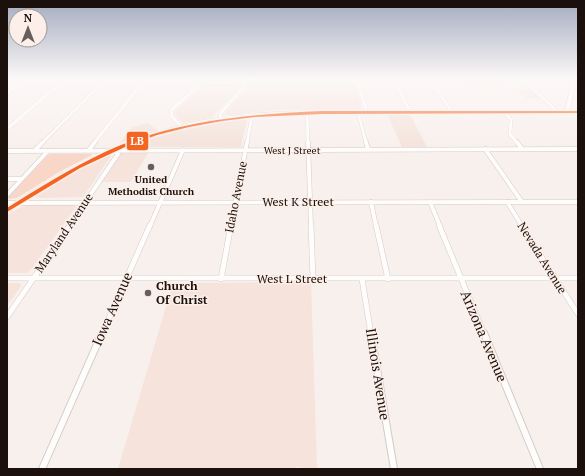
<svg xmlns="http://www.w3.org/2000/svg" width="585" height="476" font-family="'PT Serif',serif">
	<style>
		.built { fill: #f5e3dc }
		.green { fill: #f9d7c8 }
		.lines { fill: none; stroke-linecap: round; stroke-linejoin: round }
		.street-far3-casing { stroke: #d4cbc7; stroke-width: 3.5 }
		.street-far2-casing { stroke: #d4cbc7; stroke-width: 5 }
		.street-far1-casing { stroke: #d4cbc7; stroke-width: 6 }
		.street-casing { stroke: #d4cbc7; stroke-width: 8 }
		.secondary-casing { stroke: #d4cbc7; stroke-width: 1 }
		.street-far3 { stroke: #fefdfc; stroke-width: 3 }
		.street-far2 { stroke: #fefdfc; stroke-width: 4 }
		.street-far1 { stroke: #fefdfc; stroke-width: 5 }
		.street { stroke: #fefdfc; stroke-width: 6 }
		.secondary { fill: #fefdfc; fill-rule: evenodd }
		.bus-1-casing { stroke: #fcefe9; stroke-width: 3 }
		.bus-1 { fill: #f26522; fill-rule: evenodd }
		.poi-dot { fill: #685e5a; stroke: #fcefe9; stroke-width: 1.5 }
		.labels { text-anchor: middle; stroke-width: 3; stroke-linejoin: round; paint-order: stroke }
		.far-street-label { font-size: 10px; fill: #1b100b; stroke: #fcefe9 }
		.far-poi-label { font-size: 10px; font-weight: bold; fill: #1b100b; stroke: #fcefe9 }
		.street-label { font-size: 12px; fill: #1b100b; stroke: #fcefe9 }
		.poi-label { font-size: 12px; font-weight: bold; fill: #1b100b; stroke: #fcefe9; text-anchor: start }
		.near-street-label { font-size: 14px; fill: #1b100b; stroke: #fcefe9 }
		.line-badge { stroke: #fcefe9; stroke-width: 1.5 }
		.badge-label { font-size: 11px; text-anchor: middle; font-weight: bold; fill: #fff }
	</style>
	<rect width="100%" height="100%" fill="#f8f0ed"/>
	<path class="built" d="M205,84L242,85L211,118L183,123L175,115L174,112L203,85Z
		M250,84H355L362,109L278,110L229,115L224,114Z
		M516,89H532L543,99H526Z
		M387,114H410L427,147H402Z
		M245,118L247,119L241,147H151L145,144L149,140L169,133L201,125Z
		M148,123L158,131L120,143L132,127Z
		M149,151L131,182H102L122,152Z
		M110,155L111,156L83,197L38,198L36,196L71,174Z
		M25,205H74L76,207L30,271L25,273H7V215Z
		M311,282L317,469H307L298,467L287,469H118L173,283Z
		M7,283H20L21,286L7,306Z"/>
	<path class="green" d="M470,80H503V82L505,85H468Z
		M51,154H92V155L59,172L17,198L9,199L8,197L48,155Z"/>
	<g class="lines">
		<defs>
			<path id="street-far3" d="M394,80L410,112
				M431,80L452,112
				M523,80L558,112
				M357,81L367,112
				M20,83L357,82
				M572,88L573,80
				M7,93L22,82
				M307,112L308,143
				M358,112L366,143
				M504,112L511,120L510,134L517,143
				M567,112H578
				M221,119L220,114L248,82
				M182,127L172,117L171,110L202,83
				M7,129L61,83
				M42,143L102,83
				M94,143L143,82
				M247,143L252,115"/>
			<path id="street-far2" d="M308,142L311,226
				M366,142L368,149
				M517,142L522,149
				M485,149L522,202
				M7,151L578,149
				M34,151L43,142
				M88,151L95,142
				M7,179H22
				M7,195L48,151
				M371,202L376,226
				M430,202L440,226
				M507,202L522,226
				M7,203L578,202
				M69,226L118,154L113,150
				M150,226L183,150
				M231,226L247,142"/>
			<path id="street-far1" d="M311,225L313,279
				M376,225L388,279
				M439,225L484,334
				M521,225L578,314
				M7,278H578
				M221,279L231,225
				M362,279L371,334
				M7,317L70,225
				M102,334L150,225"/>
			<path id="street" d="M371,333L394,469
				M484,333L540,469
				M42,469L102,333"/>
			<path id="secondary" d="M540,80H548L578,88V90L574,89L569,113H325L277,115L229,119L205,123L182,128L148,139L146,145L151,150L150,151H146L140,145L142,141L114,152L71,173L7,212V207C61,172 117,143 178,126C242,109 309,111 374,111C438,111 501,111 565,111L570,88Z"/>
		</defs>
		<use href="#street-far3" class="street-far3-casing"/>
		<use href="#street-far2" class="street-far2-casing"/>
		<use href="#street-far1" class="street-far1-casing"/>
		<use href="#street" class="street-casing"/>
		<use href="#secondary" class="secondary-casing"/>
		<use href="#street-far3" class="street-far3"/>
		<use href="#street-far2" class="street-far2"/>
		<use href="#street-far1" class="street-far1"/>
		<use href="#street" class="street"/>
		<use href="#secondary" class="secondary"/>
		<defs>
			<path id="bus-1" d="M322,111H578V113L322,114L255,117L222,121L189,127L157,135L125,147L80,168L7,212V208C39,188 71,168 105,152C173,121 248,114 322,111Z"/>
		</defs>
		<use href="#bus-1" class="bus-1-casing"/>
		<use href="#bus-1" class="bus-1"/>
	</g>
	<linearGradient id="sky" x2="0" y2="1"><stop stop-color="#a3acc0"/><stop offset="0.54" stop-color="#fcf8f7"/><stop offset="1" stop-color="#fcf8f7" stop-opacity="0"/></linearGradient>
	<rect width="585" height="147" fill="url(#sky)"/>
	<g class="poi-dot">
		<circle cx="151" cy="167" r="4"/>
		<circle cx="148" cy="293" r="4"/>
	</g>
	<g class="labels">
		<g class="far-street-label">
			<text x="292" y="154">West J Street</text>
		</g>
		<g class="far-poi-label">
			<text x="151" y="183">United<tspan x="151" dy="12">Methodist Church</tspan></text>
		</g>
		<g class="street-label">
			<text transform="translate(236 197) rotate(-79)" y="4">Idaho Avenue</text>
			<text x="298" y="206">West K Street</text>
			<text transform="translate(64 233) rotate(-56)" y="4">Maryland Avenue</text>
			<text transform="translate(542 258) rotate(58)" y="4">Nevada Avenue</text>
			<text x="292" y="283">West L Street</text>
		</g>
		<g class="poi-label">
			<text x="156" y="290">Church<tspan x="156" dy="14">Of Christ</tspan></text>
		</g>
		<g class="near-street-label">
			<text transform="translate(112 309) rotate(-66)" y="5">Iowa Avenue</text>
			<text transform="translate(484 336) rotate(67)" y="5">Arizona Avenue</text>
			<text transform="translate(378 374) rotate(81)" y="5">Illinois Avenue</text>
		</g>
	</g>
	<rect class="line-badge" x="126" y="131" width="23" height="20" rx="4" fill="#f26522"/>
	<g class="badge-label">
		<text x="137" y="145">LB</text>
	</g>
	<rect width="585" height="476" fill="none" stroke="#1b100b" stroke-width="16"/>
	<g transform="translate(28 28)"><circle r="19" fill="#fcefe9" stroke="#a29690"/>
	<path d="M0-3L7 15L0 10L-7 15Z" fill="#685e5a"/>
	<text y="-6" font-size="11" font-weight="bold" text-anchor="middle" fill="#1b100b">N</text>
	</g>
</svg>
